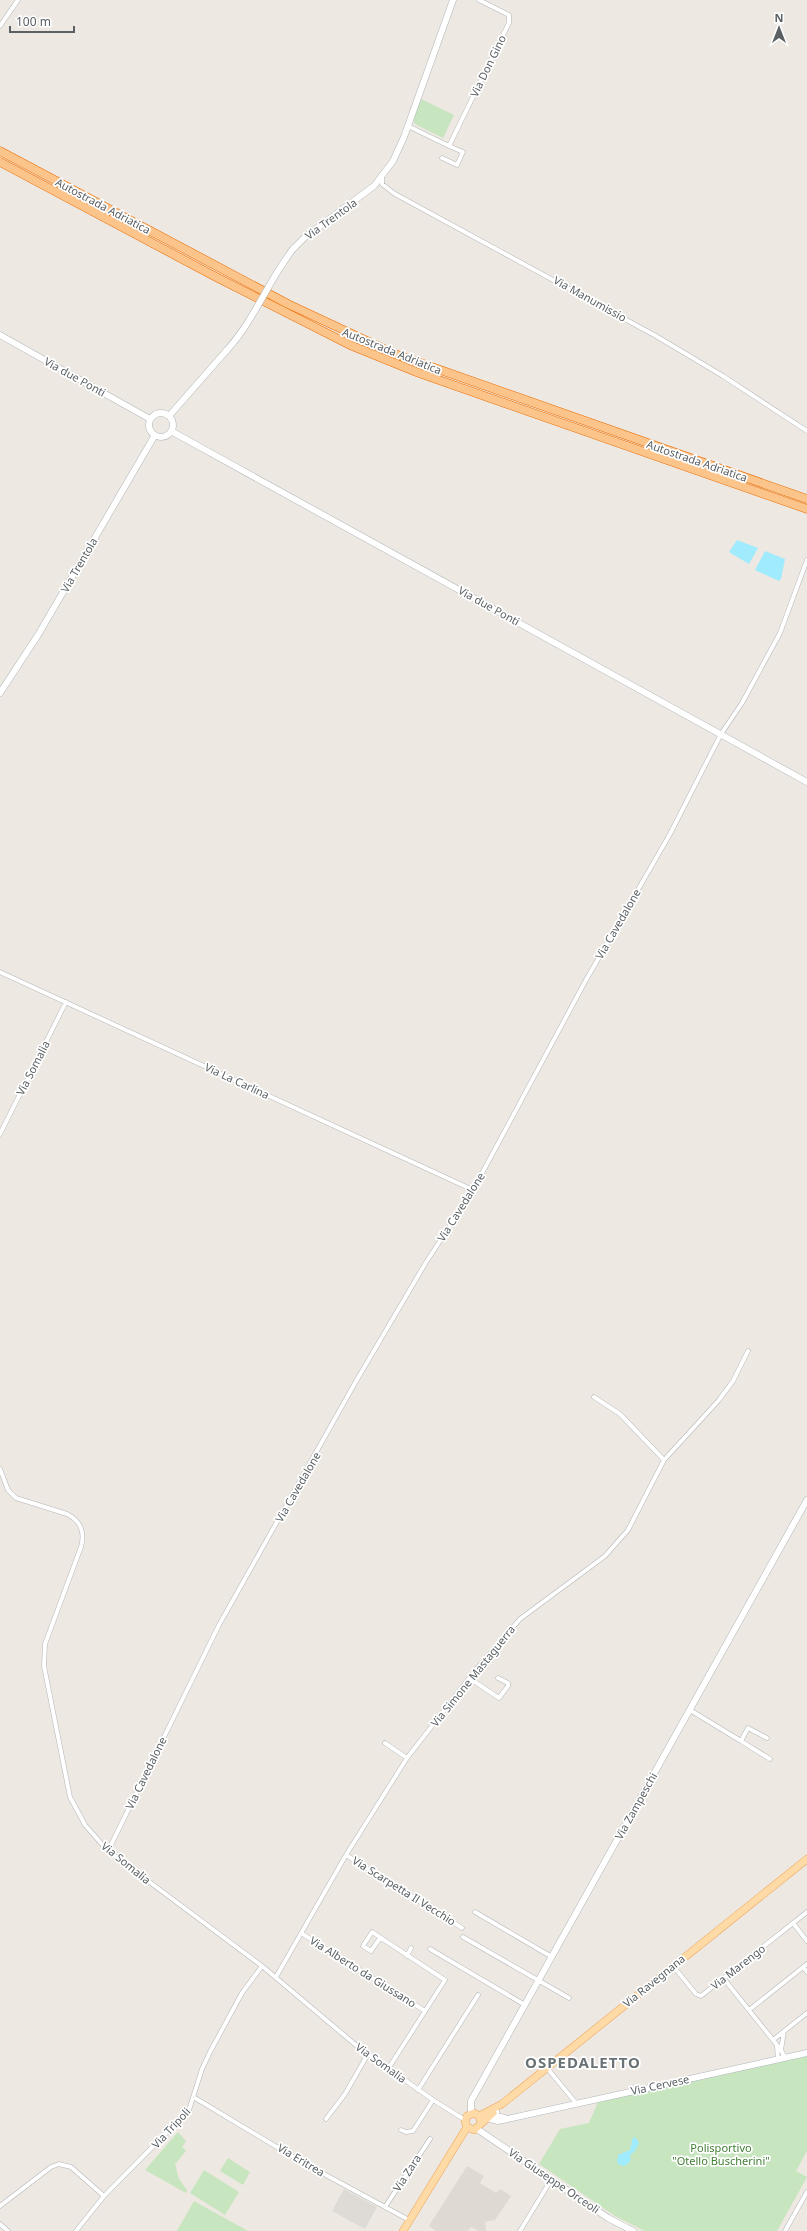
<svg xmlns="http://www.w3.org/2000/svg" width="807" height="2231" font-family="'Noto Sans',sans-serif">
	<style>
		.industrial { fill: #dedad6 }
		.education { fill: #dfd9d3 }
		.green { fill: #c7e5be }
		.water { fill: #a1ebfe }
		.lines { fill: none; stroke-linecap: round; stroke-linejoin: round }
		.street-casing { stroke: #b2b6b9; stroke-width: 5 }
		.secondary-casing { stroke: #b1b7ba; stroke-width: 7 }
		.primary-casing { stroke: #efa258; stroke-width: 8 }
		.highway-casing { stroke: #ec6d03; stroke-width: 9 }
		.street { stroke: #fff; stroke-width: 4 }
		.secondary { stroke: #fff; stroke-width: 6 }
		.primary { stroke: #fedba6; stroke-width: 7 }
		.highway { stroke: #fbc48a; stroke-width: 8 }
		.secondary-bridge-casing { stroke: #b1b7ba; stroke-width: 7; stroke-linecap: butt }
		.secondary-bridge { stroke: #fff; stroke-width: 6 }
		.labels { text-anchor: middle; stroke-width: 3.5; stroke-linejoin: round; paint-order: stroke }
		.street-label { font-size: 11px; fill: #5a6063; stroke: #fff }
		.park-label { font-size: 11px; fill: #428034; stroke: #fff }
		.district-label { font-size: 15px; font-weight: bold; letter-spacing: 1px; fill: #6b7275; stroke: #fff }
	</style>
	<rect width="100%" height="100%" fill="#ede8e2"/>
	<path class="industrial" d="M344,2189L377,2207L365,2229L332,2211Z"/>
	<path class="education" d="M467,2166L484,2176L480,2183L496,2193L500,2189L511,2196L495,2220L485,2222L486,2231H479L471,2227L468,2231H436L429,2226Z"/>
	<path class="green" d="M421,99L454,115L443,138L415,124L413,120Z
		M807,2056V2151L796,2171L807,2177L777,2231H645L615,2216L539,2164L560,2129L589,2123L598,2102Z
		M178,2132L186,2141L182,2147L186,2151L175,2164L179,2179L187,2190L186,2193L145,2170Z
		M228,2158L250,2172L243,2185L220,2171Z
		M204,2170L239,2192L225,2215L190,2193Z
		M194,2201L248,2231H177Z"/>
	<path class="water" d="M737,540L758,548L749,564L729,552Z
		M765,551L785,559L781,579L779,581L755,570Z
		M633,2137L636,2138L639,2143L635,2151L630,2155C632,2160 629,2165 623,2166L617,2163L618,2155L630,2150Z"/>
	<g class="lines">
		<defs>
			<path id="street" d="M0,26L18,0
				M408,126L449,146L509,23V15L479,0
				M442,158L457,165L463,152L449,146
				M382,178V184L395,194L656,336L723,376L807,431
				M0,972L473,1190
				M0,1134L66,1002
				M594,1397L620,1414L664,1460
				M0,1469L8,1490L16,1498L67,1514C81,1521 85,1533 81,1547L45,1644L44,1666L70,1797L85,1825L108,1851L262,1966L357,2046L433,2100L465,2120
				M469,1678L499,1698L508,1686V1683L498,1678
				M690,1710L741,1741
				M767,1738L748,1728L741,1741L770,1759
				M385,1743L407,1758
				M108,1851L219,1625L355,1383L425,1264L473,1190L586,980L670,834L721,734L742,703L780,633L807,560
				M346,1855L462,1928
				M475,1912L552,1957
				M793,1923L807,1941
				M301,1933L425,2011
				M463,1937L569,1998
				M380,1938L371,1951L363,1946L372,1932L445,1980L388,2069
				M430,1949L525,2005
				M407,1956L411,1948
				M673,1966L696,1994L701,1996L807,1912
				M803,1967L807,1972
				M276,1977L346,1855L407,1758L474,1672L520,1619L605,1556L628,1530L664,1460L719,1400L733,1381L748,1351
				M724,1979L781,2050L785,2058
				M749,2010L807,1964
				M773,2040L807,2013
				M777,2046L778,2059
				M781,2050L784,2031
				M547,2068L576,2103
				M418,2090L478,1995
				M195,2098L300,2161L409,2220
				M326,2119L345,2094L368,2054
				M401,2130L406,2132L413,2131L433,2100
				M0,2206L51,2167L59,2164L71,2167L104,2196
				M385,2207L430,2139
				M0,2224L8,2231
				M76,2231L104,2196L189,2110L202,2069L210,2052L242,1993L262,1966
				M520,2231L551,2180
				M785,2231L807,2192"/>
			<path id="secondary" d="M293,249L305,237L374,186L393,161L404,137L453,0
				M0,335L150,419
				M149 425a12 12 0 1 1 24 0a12 12 0 1 1-24 0Z
				M169,416L227,350
				M171,431L807,782
				M0,693L38,635L155,435
				M496,2111V2116L505,2118
				M471,2113V2101L807,1500
				M487,2118L497,2121L503,2120L807,2053
				M477,2129L608,2218L633,2231"/>
			<path id="primary" d="M479,2116L502,2104L807,1859
				M481,2122L479,2116L474,2113L467,2116L465,2122L467,2127L474,2130L493,2113
				M403,2231L467,2127"/>
			<path id="highway" d="M0,151L288,304L395,354L807,499
				M0,162L216,277L350,345L419,373L807,509"/>
		</defs>
		<use href="#street" class="street-casing"/>
		<use href="#secondary" class="secondary-casing"/>
		<use href="#primary" class="primary-casing"/>
		<use href="#highway" class="highway-casing"/>
		<use href="#street" class="street"/>
		<use href="#secondary" class="secondary"/>
		<use href="#primary" class="primary"/>
		<use href="#highway" class="highway"/>
		<defs>
			<path id="secondary-bridge" d="M227,350C255,319 268,281 293,249"/>
		</defs>
		<use href="#secondary-bridge" class="secondary-bridge-casing"/>
		<use href="#secondary-bridge" class="secondary-bridge"/>
	</g>
	<g class="labels">
		<g class="street-label">
			<text transform="translate(488 66) rotate(-64)" y="4">Via Don Gino</text>
			<text transform="translate(103 206) rotate(28)" y="4">Autostrada Adriatica</text>
			<text transform="translate(331 219) rotate(-36)" y="4">Via Trentola</text>
			<text transform="translate(590 299) rotate(29)" y="4">Via Manumissio</text>
			<text transform="translate(392 351) rotate(22)" y="4">Autostrada Adriatica</text>
			<text transform="translate(75 377) rotate(29)" y="4">Via due Ponti</text>
			<text transform="translate(697 461) rotate(19)" y="4">Autostrada Adriatica</text>
			<text transform="translate(79 565) rotate(-60)" y="4">Via Trentola</text>
			<text transform="translate(489 606) rotate(29)" y="4">Via due Ponti</text>
			<text transform="translate(618 924) rotate(-60)" y="4">Via Cavedalone</text>
			<text transform="translate(33 1068) rotate(-63)" y="4">Via Somalia</text>
			<text transform="translate(237 1081) rotate(25)" y="4">Via La Carlina</text>
			<text transform="translate(461 1207) rotate(-58)" y="4">Via Cavedalone</text>
			<text transform="translate(298 1487) rotate(-60)" y="4">Via Cavedalone</text>
			<text transform="translate(473 1676) rotate(-51)" y="4">Via Simone Mastaguerra</text>
			<text transform="translate(146 1773) rotate(-64)" y="4">Via Cavedalone</text>
			<text transform="translate(636 1806) rotate(-61)" y="4">Via Zampeschi</text>
			<text transform="translate(126 1863) rotate(39)" y="4">Via Somalia</text>
			<text transform="translate(404 1891) rotate(32)" y="4">Via Scarpetta Il Vecchio</text>
			<text transform="translate(738 1967) rotate(-38)" y="4">Via Marengo</text>
			<text transform="translate(363 1972) rotate(32)" y="4">Via Alberto da Giussano</text>
			<text transform="translate(654 1981) rotate(-39)" y="4">Via Ravegnana</text>
			<text transform="translate(381 2063) rotate(36)" y="4">Via Somalia</text>
			<text transform="translate(660 2085) rotate(-12)" y="4">Via Cervese</text>
			<text transform="translate(171 2128) rotate(-47)" y="4">Via Tripoli</text>
			<text transform="translate(301 2160) rotate(31)" y="4">Via Eritrea</text>
			<text transform="translate(407 2173) rotate(-57)" y="4">Via Zara</text>
			<text transform="translate(554 2181) rotate(34)" y="4">Via Giuseppe Orceoli</text>
		</g>
		<g class="park-label">
			<text x="721" y="2152">Polisportivo<tspan x="721" dy="13">"Otello Buscherini"</tspan></text>
		</g>
		<g class="district-label">
			<text x="583" y="2068">OSPEDALETTO</text>
		</g>
	</g>
	<g transform="translate(779 28)" stroke="#ffffff" stroke-width="3" paint-order="stroke">
	<path d="M0-3L7 15L0 10L-7 15Z" fill="#5a6063"/>
	<text y="-6" font-size="11" font-weight="bold" text-anchor="middle" fill="#5a6063">N</text>
	</g>
	<path d="M10 26v6h64v-6" fill="none" stroke="#5a6063" stroke-width="2"/>
	<text x="16" y="26" font-size="12" fill="#5a6063" stroke="#ffffff" stroke-width="3" paint-order="stroke">100 m</text>
</svg>
